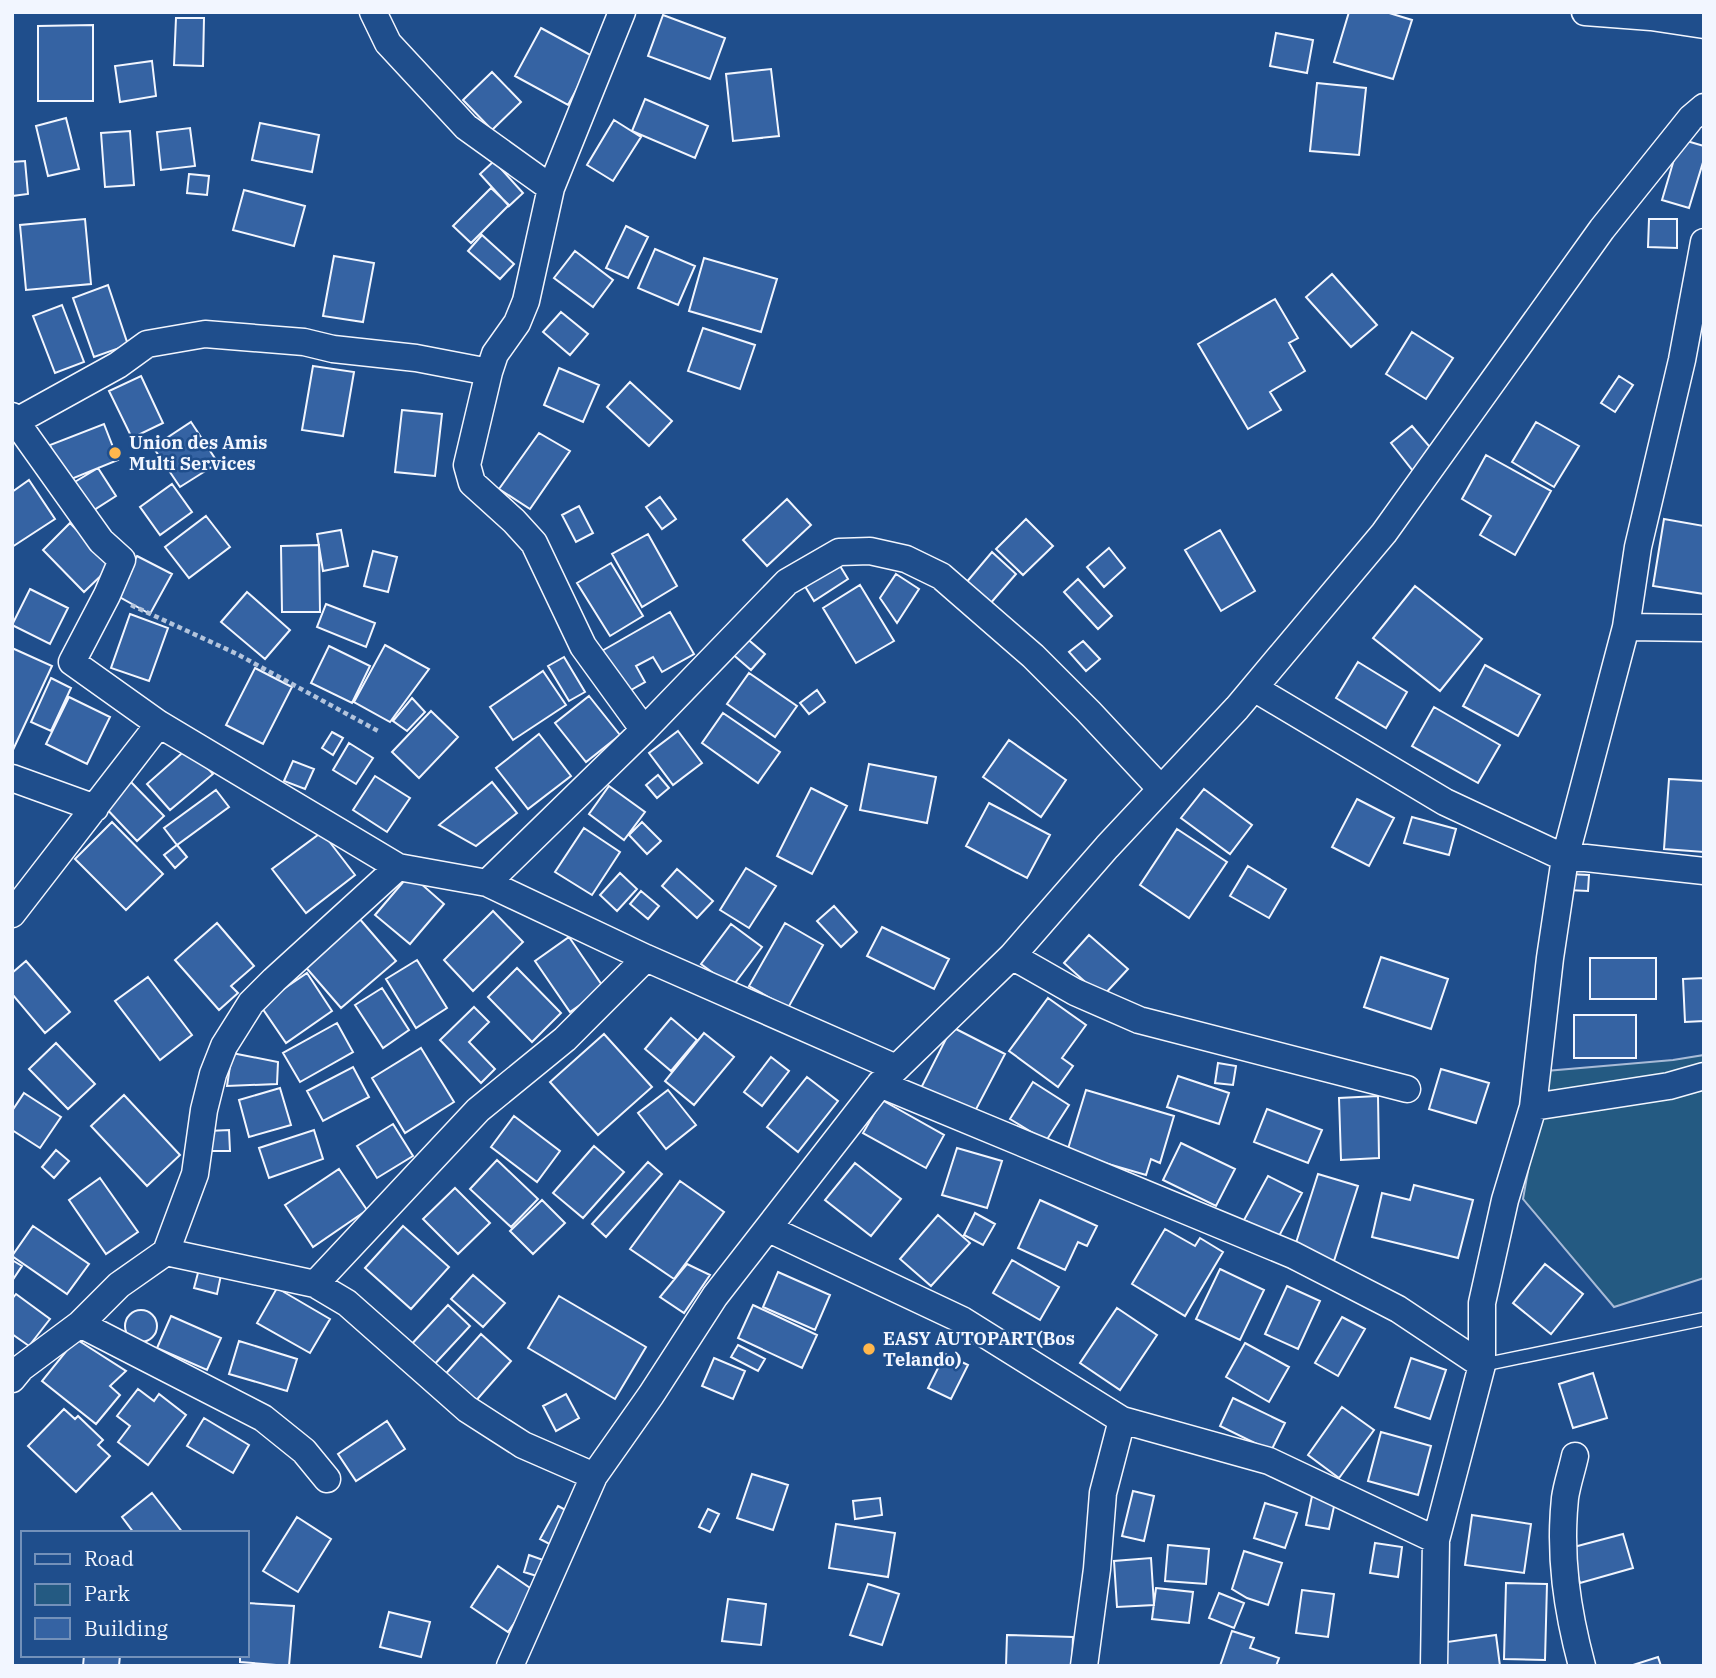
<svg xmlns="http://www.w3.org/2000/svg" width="1716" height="1678" font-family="'IBM Plex Serif',serif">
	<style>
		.green { fill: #245a82; stroke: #a8bbd7; stroke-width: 2 }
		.building { fill: #3563a3; stroke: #f2f6ff; stroke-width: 2 }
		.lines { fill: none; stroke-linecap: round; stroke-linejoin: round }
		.lane-casing { stroke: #f2f6ff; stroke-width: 15 }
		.street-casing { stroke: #f2f6ff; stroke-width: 29 }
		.path { stroke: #b3c4dc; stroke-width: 4.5; stroke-dasharray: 5 3.5; stroke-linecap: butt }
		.lane { stroke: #1f4e8c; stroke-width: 12 }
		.street { stroke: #1f4e8c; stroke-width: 26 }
		.poi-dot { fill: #ffb74d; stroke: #1f4e8c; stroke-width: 2.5 }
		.labels { text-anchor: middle; stroke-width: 5; stroke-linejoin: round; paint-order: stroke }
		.poi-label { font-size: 18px; font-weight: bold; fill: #f2f6ff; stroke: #1f4e8c; text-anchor: start }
	</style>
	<rect width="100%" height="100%" fill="#1f4e8c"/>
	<path class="green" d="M1704,1055V1278L1614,1307L1523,1199L1546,1071L1673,1060Z"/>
	<path class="building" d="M1349,12H1386L1412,20L1393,79L1334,62Z
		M663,15L725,38L710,79L648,56Z
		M176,18H204L203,66L174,65Z
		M93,25V101H38V26Z
		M541,28L594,57L568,105L515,76Z
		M1276,33L1313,40L1307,73L1270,66Z
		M152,61L156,96L120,102L115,66Z
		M771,69L779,136L733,141L726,74Z
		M492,72L521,102L492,130L463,100Z
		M1317,83L1366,88L1359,155L1310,151Z
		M645,99L708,126L695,158L632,131Z
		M66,118L79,169L48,176L36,126Z
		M614,120L641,137L613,181L587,165Z
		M260,123L319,135L312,172L252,160Z
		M190,128L195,166L161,170L157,132Z
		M130,131L134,185L105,187L101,133Z
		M1680,139L1704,146V159L1689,208L1662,200Z
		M25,161L28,194L12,196V162Z
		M494,161L523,193L509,206L480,174Z
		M189,174L209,176L207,195L187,193Z
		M491,188L509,205L471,243L453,226Z
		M244,190L305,206L294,246L233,230Z
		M85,219L91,284L26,290L20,225Z
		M1649,219H1677V248L1648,247Z
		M626,226L648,237L628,278L606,268Z
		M482,235L514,264L500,279L468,251Z
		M655,249L695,266L678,305L638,288Z
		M575,251L613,280L593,307L554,278Z
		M334,256L374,263L363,322L323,316Z
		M704,258L777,279L761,332L689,311Z
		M1332,274L1377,325L1351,347L1306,297Z
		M108,285L128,345L94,357L73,298Z
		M1275,299L1298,338L1289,343L1305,371L1270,392L1281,410L1248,429L1198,344Z
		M62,305L84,362L55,373L33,316Z
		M561,312L588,334L570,355L543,332Z
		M703,328L755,345L740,389L688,371Z
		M1412,332L1453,358L1426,399L1386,374Z
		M313,366L354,372L343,436L302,430Z
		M559,368L599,385L583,422L544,405Z
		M141,376L163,423L132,438L109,391Z
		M1619,376L1633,385L1615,412L1601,403Z
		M630,382L672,421L649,446L607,407Z
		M402,410L442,414L435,476L395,472Z
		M191,422L218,463L180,487L153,447Z
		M1536,422L1579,446L1554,487L1512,462Z
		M104,424L118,460L64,482L50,445Z
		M1412,426L1435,453L1413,471L1391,443Z
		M539,433L570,451L530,509L499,489Z
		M1486,455L1551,491L1515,555L1480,535L1491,516L1462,499Z
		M98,468L116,496L91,512L73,483Z
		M29,480L55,519L12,547V492Z
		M172,484L192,512L160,535L140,507Z
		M660,497L676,519L662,529L646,507Z
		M787,499L811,525L767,566L743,540Z
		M579,506L593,533L576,542L562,515Z
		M206,516L230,547L189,578L165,547Z
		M1026,519L1053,546L1023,575L996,549Z
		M1664,519L1704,526V594L1653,586Z
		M70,523L111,566L84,592L43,550Z
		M341,530L348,566L323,571L317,534Z
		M1220,530L1255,591L1221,611L1185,550Z
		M648,534L677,586L642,607L612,554Z
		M319,545L320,612H282L281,546Z
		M1109,548L1125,568L1104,587L1087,567Z
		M373,551L397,557L388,592L364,586Z
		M992,552L1016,574L989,605L965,584Z
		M137,556L172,574L150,614L116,595Z
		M837,561L848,579L814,601L803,583Z
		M611,563L643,616L610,636L577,583Z
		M896,574L919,589L897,623L880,598Z
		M1078,579L1112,616L1098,629L1064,592Z
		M860,585L894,641L856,663L823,608Z
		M1415,586L1482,639L1440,691L1373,638Z
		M30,589L68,608L50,644L12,625Z
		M247,592L290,630L265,659L221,622Z
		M326,604L375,623L366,647L317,627Z
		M670,612L694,654L662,672L653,657L636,666L645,682L624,694L600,652Z
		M130,614L168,628L149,681L111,668Z
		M744,636L765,654L751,670L730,652Z
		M1083,641L1100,659L1086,671L1069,652Z
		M385,645L429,669L390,722L354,702Z
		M329,646L370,666L352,703L311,683Z
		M12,648L52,666L12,752Z
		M564,657L585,692L569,701L548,666Z
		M1358,662L1407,692L1386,728L1336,698Z
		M1485,665L1540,695L1518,736L1463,706Z
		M255,668L292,687L263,744L226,725Z
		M543,671L566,705L513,740L490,707Z
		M749,673L797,706L775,737L727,704Z
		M51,678L71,688L51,731L31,722Z
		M817,690L825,702L809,714L800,703Z
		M589,696L620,735L586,762L555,723Z
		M69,697L110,717L87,764L46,744Z
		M412,698L425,712L407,731L393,721Z
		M1434,707L1500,745L1478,783L1412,746Z
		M431,711L458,737L419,778L392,752Z
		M723,713L780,752L758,783L702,743Z
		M678,731L702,763L673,785L649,753Z
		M332,732L343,738L333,755L322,748Z
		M539,734L571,776L528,809L496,768Z
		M1009,740L1066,780L1041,817L983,777Z
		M349,743L373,758L356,784L333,770Z
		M189,747L213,774L170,810L147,784Z
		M293,761L314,769L305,789L284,781Z
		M869,764L936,777L927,823L860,810Z
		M658,775L669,788L657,798L646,785Z
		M375,776L410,798L387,832L353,810Z
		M1669,779L1704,781V852L1664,849Z
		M130,781L164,816L137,841L103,805Z
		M492,782L517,813L476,846L439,825Z
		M609,786L645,812L624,840L589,814Z
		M811,788L847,806L812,874L777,856Z
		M1204,789L1252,825L1230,854L1181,818Z
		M216,790L229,807L177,845L164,828Z
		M1357,799L1394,818L1369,866L1332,847Z
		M989,803L1050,835L1027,878L966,846Z
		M1412,817L1456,829L1449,855L1404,843Z
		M112,822L163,874L126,910L75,859Z
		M642,822L661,841L647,854L629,835Z
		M584,828L620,852L592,895L555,872Z
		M1177,829L1227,862L1189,918L1140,885Z
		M322,832L355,875L306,913L272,869Z
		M177,845L187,857L175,868L164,855Z
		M1248,866L1286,889L1269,918L1230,896Z
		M746,868L776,886L749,928L720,910Z
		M677,869L713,901L697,918L662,886Z
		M620,873L637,889L617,911L600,895Z
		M410,874L444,904L410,944L375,915Z
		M1568,874L1589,875L1588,891L1567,890Z
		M641,891L659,906L648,919L630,904Z
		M834,906L857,932L841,947L817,921Z
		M493,911L523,942L473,991L444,960Z
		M358,917L396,961L341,1008L303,964Z
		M217,923L254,966L231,986L238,993L219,1010L175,960Z
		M785,923L823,945L788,1008L749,986Z
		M731,924L762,947L732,987L701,964Z
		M882,927L949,959L934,989L867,956Z
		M1089,935L1128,969L1102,997L1064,963Z
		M569,937L604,988L570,1012L535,961Z
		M1381,957L1448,979L1431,1029L1364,1007Z
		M1590,958H1656V999H1590Z
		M417,960L447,1008L416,1028L386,979Z
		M26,961L70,1012L45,1033L12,994V973Z
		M517,968L561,1013L532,1042L488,997Z
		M307,973L332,1011L286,1043L260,1005Z
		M148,977L192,1035L160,1060L115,1001Z
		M1704,978V1021L1685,1022L1683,979Z
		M382,988L409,1030L383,1048L355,1005Z
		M1048,998L1086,1025L1062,1058L1073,1066L1058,1087L1009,1051Z
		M474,1007L489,1022L469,1042L495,1069L481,1083L440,1040Z
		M1574,1015H1636V1058H1574Z
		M671,1018L697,1040L671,1071L645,1049Z
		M337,1023L353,1052L300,1082L283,1053Z
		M952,1027L1005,1054L973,1115L921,1088Z
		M704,1033L734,1057L694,1105L665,1081Z
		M604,1034L652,1087L598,1135L550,1082Z
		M56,1043L95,1084L68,1109L29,1069Z
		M421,1048L454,1102L405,1133L372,1078Z
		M232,1053L278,1062L277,1084L227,1086Z
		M771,1057L789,1071L762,1106L744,1092Z
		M1218,1063L1236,1066L1233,1085L1215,1083Z
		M353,1067L369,1097L323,1121L307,1091Z
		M1441,1069L1489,1083L1476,1123L1429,1109Z
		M1178,1076L1229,1093L1219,1124L1167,1107Z
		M807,1077L838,1101L798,1152L767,1127Z
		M1033,1082L1069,1105L1046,1141L1010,1119Z
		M280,1088L291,1125L249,1137L239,1100Z
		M668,1090L696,1125L666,1149L638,1113Z
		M1086,1090L1174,1116L1160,1163L1151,1159L1146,1175L1067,1152Z
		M24,1093L61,1117L40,1148L12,1130V1111Z
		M124,1095L180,1155L147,1186L91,1126Z
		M1378,1096L1379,1158L1341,1160L1339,1098Z
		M882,1100L944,1135L926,1168L863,1133Z
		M1267,1109L1322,1130L1308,1163L1254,1142Z
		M514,1116L560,1151L537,1182L491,1147Z
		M393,1124L413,1156L377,1178L357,1146Z
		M229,1130L230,1151H209V1131Z
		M314,1130L323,1159L269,1178L259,1148Z
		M1181,1143L1235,1169L1216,1206L1163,1180Z
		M594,1146L624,1172L583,1218L553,1193Z
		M957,1148L1002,1161L987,1208L942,1195Z
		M56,1150L69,1161L54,1178L42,1167Z
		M497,1160L538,1199L511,1227L470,1189Z
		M648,1162L662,1174L606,1237L592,1224Z
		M855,1163L901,1199L871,1236L825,1200Z
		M339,1169L367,1210L313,1247L285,1205Z
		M1318,1174L1358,1186L1334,1261L1294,1249Z
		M1268,1176L1302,1193L1278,1238L1244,1220Z
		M100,1178L138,1232L106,1254L69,1200Z
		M680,1181L724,1212L674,1279L630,1249Z
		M1414,1185L1473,1200L1458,1258L1372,1237L1382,1193L1410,1200Z
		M455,1188L490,1223L458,1254L423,1219Z
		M542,1200L565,1223L533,1254L510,1231Z
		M1040,1200L1097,1226L1087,1246L1078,1242L1065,1270L1018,1248Z
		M975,1213L995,1224L983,1245L964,1235Z
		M938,1215L970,1243L931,1286L900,1259Z
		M33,1226L89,1264L67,1294L12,1256Z
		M403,1226L449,1267L411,1309L365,1268Z
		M1165,1229L1195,1246L1200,1238L1223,1252L1185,1316L1132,1284Z
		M12,1260L22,1266L12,1281Z
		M1012,1260L1059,1287L1040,1320L993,1293Z
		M687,1264L710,1275L684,1313L660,1297Z
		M1545,1264L1583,1294L1551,1334L1513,1303Z
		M199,1269L221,1275L217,1294L194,1288Z
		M1220,1269L1264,1290L1240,1340L1196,1319Z
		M778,1272L830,1295L815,1330L763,1307Z
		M473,1275L505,1303L483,1327L451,1299Z
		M1287,1286L1320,1301L1298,1349L1265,1334Z
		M277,1288L330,1319L310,1353L257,1323Z
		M16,1294L50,1319L29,1346L12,1334V1299Z
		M559,1296L646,1347L615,1399L528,1348Z
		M448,1305L470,1326L431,1368L408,1348Z
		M753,1305L817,1335L802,1368L738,1338Z
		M1117,1308L1157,1335L1120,1390L1080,1363Z
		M125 1326a16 16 0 1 1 32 0a16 16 0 1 1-32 0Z
		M171,1316L221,1338L207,1370L157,1348Z
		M1342,1317L1365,1329L1338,1376L1315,1363Z
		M481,1334L511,1361L473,1404L442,1378Z
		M76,1339L126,1371L110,1386L120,1395L96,1424L42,1381Z
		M239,1341L297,1359L287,1391L229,1374Z
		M1245,1343L1289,1367L1269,1402L1226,1377Z
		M738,1345L765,1359L758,1371L731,1357Z
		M945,1354L968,1365L951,1399L928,1388Z
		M714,1358L745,1371L733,1399L702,1386Z
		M1411,1358L1446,1370L1430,1419L1395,1407Z
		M1593,1373L1607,1418L1573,1428L1559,1384Z
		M138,1389L154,1401L159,1394L186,1415L148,1465L118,1442L130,1426L117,1416Z
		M566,1394L579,1418L556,1431L543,1406Z
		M1233,1398L1285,1423L1271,1451L1220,1426Z
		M1342,1407L1374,1430L1339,1478L1308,1455Z
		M64,1409L75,1419L78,1416L103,1440L98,1445L110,1456L76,1492L28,1446Z
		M204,1418L249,1445L233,1473L187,1446Z
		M387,1421L405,1449L356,1481L338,1454Z
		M1381,1432L1431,1446L1418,1495L1368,1481Z
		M752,1474L788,1485L773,1530L737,1518Z
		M1133,1491L1154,1496L1144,1541L1122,1536Z
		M152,1493L183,1533H134L122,1517Z
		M1312,1496L1335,1502L1329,1529L1306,1525Z
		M880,1498L882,1515L855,1519L853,1501Z
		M1265,1503L1297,1513L1285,1548L1254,1538Z
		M558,1506L573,1514L555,1547L540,1539Z
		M708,1509L719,1514L710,1532L699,1527Z
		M1472,1515L1531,1524L1524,1573L1465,1565Z
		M297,1517L331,1539L298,1592L263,1571Z
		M836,1524L895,1533L888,1577L829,1568Z
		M1623,1534L1633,1568L1580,1583L1570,1548Z
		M1375,1543L1402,1547L1398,1577L1370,1573Z
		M1168,1545L1209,1549L1206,1584L1165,1581Z
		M1244,1551L1282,1563L1268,1605L1247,1598L1232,1589Z
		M529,1555L549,1562L543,1578L524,1572Z
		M1151,1558L1154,1605L1117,1607L1114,1561Z
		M498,1566L536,1592L508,1632L471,1607Z
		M1506,1583L1547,1584L1545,1660L1504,1659Z
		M868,1584L899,1594L882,1645L850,1635Z
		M1156,1588L1193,1592L1189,1623L1152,1619Z
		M1302,1590L1334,1594L1328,1637L1296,1633Z
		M1219,1593L1244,1603L1234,1628L1209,1618Z
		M728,1599L766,1604L761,1645L722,1641Z
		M247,1603L294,1606L289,1666L240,1662V1655H247Z
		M389,1612L430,1622L421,1657L380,1647Z
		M1232,1631L1254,1638L1250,1648L1279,1658L1276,1666H1220Z
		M1007,1635L1073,1637L1072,1666H1006Z
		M1496,1635L1500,1666H1444L1440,1643Z
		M84,1655H120L119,1666H83Z
		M1658,1657L1661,1666H1630Z"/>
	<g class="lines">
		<defs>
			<path id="lane" d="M1482,1365L1704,1319"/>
			<path id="street" d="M373,12L388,43L466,127L551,188L526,301L517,323L495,354L489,372
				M1585,12L1651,17L1704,25
				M551,188L622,12
				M12,416L101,541L122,560L107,595L72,662L159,724L398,867L487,883L646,958L896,1068
				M15,422L118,365L147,344L205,334L304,342L333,349L416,358L489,372L467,465L472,483L514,521L534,543L583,646L644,730
				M1626,627L1704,628
				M1254,688L1445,802L1565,858H1586L1704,871
				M12,778L95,808
				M487,883L644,730L787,582L839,552L870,551L906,559L941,576L1033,656L1089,712L1161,789
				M12,914L159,724
				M1012,956L1075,992L1139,1020L1407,1089
				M880,1084L1293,1255L1398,1309L1482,1365
				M1533,1107L1669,1086L1704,1076
				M769,1229L962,1320L1122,1420L1269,1461L1436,1540
				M166,1252L315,1284L347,1303L467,1409L523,1445L594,1476
				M315,1284L478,1110L565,1039L646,958
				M80,1324L263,1418L304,1451L327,1479
				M12,1379L21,1368L80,1324L119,1285L166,1252L195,1174L204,1110L213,1074L224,1046L251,1003L274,980L398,867
				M1575,1456C1572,1470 1567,1484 1565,1498C1559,1556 1567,1610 1582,1666
				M510,1666L594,1476L651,1395L715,1296L880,1084L1012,956L1107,847L1237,708L1384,533L1602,229L1691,118L1704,107
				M1084,1666L1097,1569L1103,1493L1122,1420
				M1434,1666L1436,1540L1482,1365V1303L1505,1200L1533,1107L1550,958L1565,858L1626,627L1638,547L1682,360L1704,242"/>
		</defs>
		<use href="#lane" class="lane-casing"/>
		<use href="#street" class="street-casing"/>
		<path class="path" d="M131,605L237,654L378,731"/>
		<use href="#lane" class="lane"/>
		<use href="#street" class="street"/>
	</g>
	<g class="poi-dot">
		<circle cx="115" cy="453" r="7"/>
		<circle cx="869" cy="1349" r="7"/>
	</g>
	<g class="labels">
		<g class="poi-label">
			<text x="129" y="449">Union des Amis<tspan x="129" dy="21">Multi Services</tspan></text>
			<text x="883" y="1345">EASY AUTOPART(Bos<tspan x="883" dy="21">Telando)</tspan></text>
		</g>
	</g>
	<rect width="1716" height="1678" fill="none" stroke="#f2f6ff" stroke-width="28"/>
	<rect x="21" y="1531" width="228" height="126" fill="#1f4e8c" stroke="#7391ba" stroke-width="2"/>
	<rect x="35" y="1554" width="35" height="10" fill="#1f4e8c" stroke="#7391ba" stroke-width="2"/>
	<text x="84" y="1566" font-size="21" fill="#f2f6ff">Road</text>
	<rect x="35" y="1584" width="35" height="21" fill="#245a82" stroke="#7391ba" stroke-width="2"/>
	<text x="84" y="1601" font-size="21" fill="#f2f6ff">Park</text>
	<rect x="35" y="1618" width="35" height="21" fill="#3563a3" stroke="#7391ba" stroke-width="2"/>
	<text x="84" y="1636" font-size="21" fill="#f2f6ff">Building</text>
</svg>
